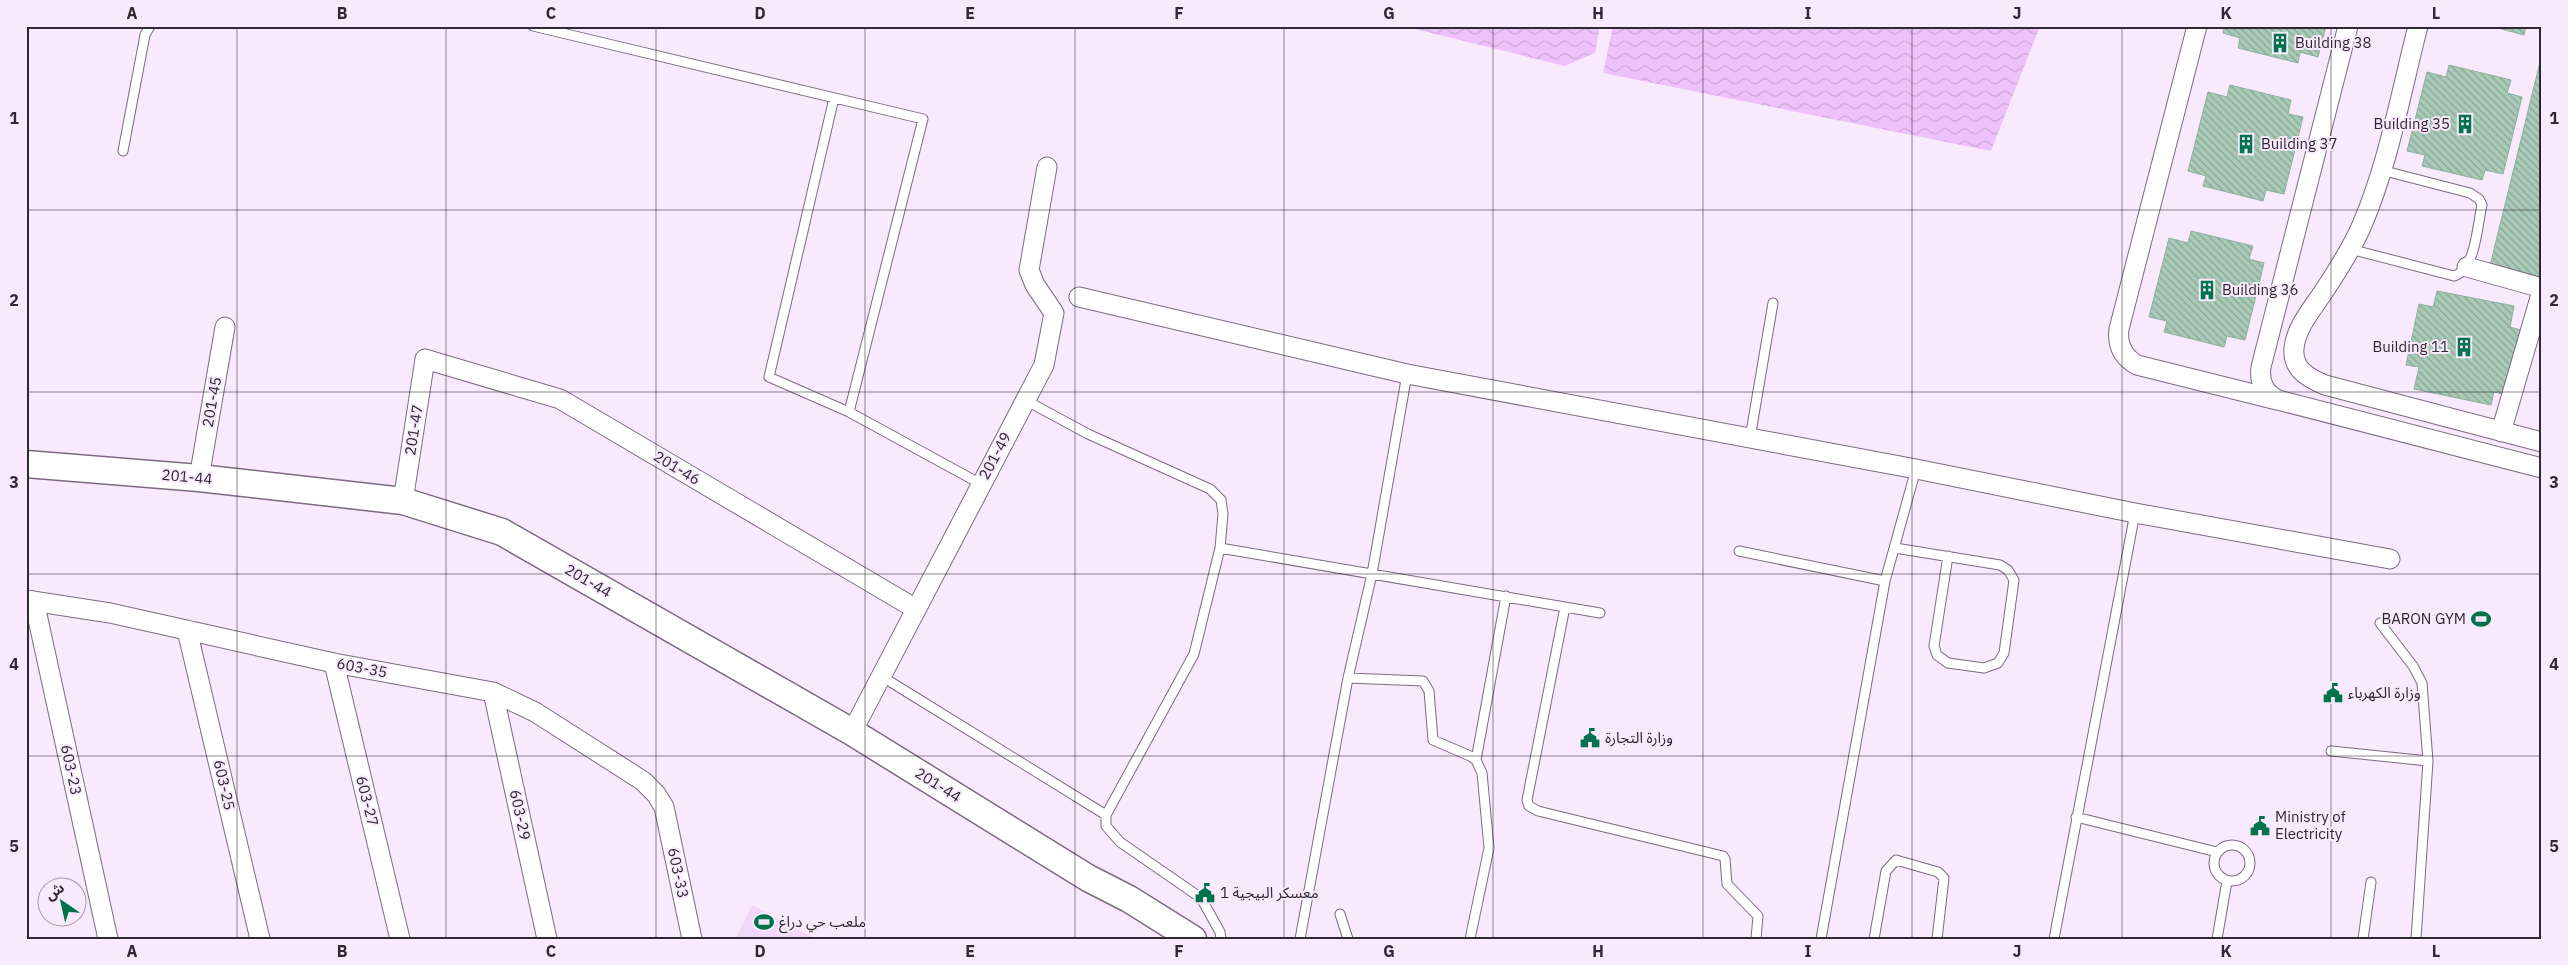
<svg xmlns="http://www.w3.org/2000/svg" width="2568" height="965" font-family="'IBM Plex Sans','Noto Sans Arabic',sans-serif">
	<style>
		.green { fill: #f1d7f8 }
		.water { fill: url(#water-waves) }
		.building { fill: url(#building-back-hatch); stroke: #8fb09e }
		.lines { fill: none; stroke-linecap: round; stroke-linejoin: round }
		.lane-casing { stroke: #7d6982; stroke-width: 11 }
		.street-casing { stroke: #7d6982; stroke-width: 21 }
		.secondary-casing { stroke: #7d6982; stroke-width: 29 }
		.lane { stroke: #fff; stroke-width: 9 }
		.street { stroke: #fff; stroke-width: 19 }
		.secondary { stroke: #fff; stroke-width: 26 }
		.grid { fill: none; stroke: #2f2731; stroke-width: 1; stroke-opacity: 0.55 }
		.labels { text-anchor: middle; stroke-width: 4; stroke-linejoin: round; paint-order: stroke }
		.poi-label { font-size: 15px; fill: #2f2731; stroke: #f8eafc; text-anchor: start }
		.street-label { font-size: 15px; fill: #2f2731; stroke: #f8eafc }
		.neatline { fill: none; stroke: #2f2731; stroke-width: 2 }
		.grid-label { font-size: 16px; text-anchor: middle; font-weight: bold; fill: #2f2731 }
	</style>
	<defs>
		<pattern id="water-waves" width="16" height="10" patternUnits="userSpaceOnUse" patternTransform="scale(1.25)"><rect width="16" height="10" fill="#efc1fb"/><path d="M0 5q4-4 8 0t8 0" fill="none" stroke="#cda6d8"/></pattern>
		<pattern id="building-back-hatch" width="6" height="6" patternUnits="userSpaceOnUse" patternTransform="scale(1.25)"><rect width="6" height="6" fill="#a8cab7"/><path d="M-1 5l2 2M0 0l6 6M5-1l2 2" fill="none" stroke="#89a495"/></pattern>
	</defs>
	<rect width="100%" height="100%" fill="#f8eafc"/>
	<path class="green" d="M752,905L816,939H735Z"/>
	<path class="water" d="M1403,26H1600L1595,53L1565,66Z
		M1613,26H2040L1991,151L1603,73Z"/>
	<path class="building" d="M2224,26H2326L2318,57L2300,52L2298,63L2238,48L2240,38L2223,33Z
		M2490,26H2526L2524,35Z
		M2542,54V297L2486,282Z
		M2449,65L2511,80L2507,93L2522,97L2503,174L2485,170L2482,180L2422,166L2425,155L2407,151L2427,72L2446,77Z
		M2230,85L2291,100L2288,114L2303,117L2284,194L2266,190L2263,201L2203,186L2206,176L2188,171L2208,92L2227,97Z
		M2191,231L2253,246L2249,259L2264,263L2245,340L2227,336L2224,347L2164,332L2167,321L2149,317L2169,238L2188,243Z
		M2437,291L2514,306L2510,327L2521,330L2507,395L2494,392L2491,405L2414,389L2419,367L2406,365L2419,304L2433,307Z"/>
	<g class="lines">
		<defs>
			<path id="lane" d="M533,26L923,119L849,412
				M834,98L769,377L849,412L981,484
				M123,151L145,35L150,26
				M2350,249L2454,276C2476,269 2477,226 2482,205L2479,199L2470,193L2381,170
				M1025,400L1088,434L1210,489L1221,500L1223,514L1220,548L1194,654L1106,815V826L1120,842L1201,898L1220,932L1221,939
				M1750,438L1773,303
				M1220,548L1600,613
				M1895,548L2000,565L2008,570L2014,580L2004,653L1998,663L1984,668L1948,663L1937,655L1934,646L1948,556
				M1739,551L1885,581
				M1565,607L1527,800L1529,806L1538,811L1723,856L1725,859L1727,884L1758,916L1756,939
				M2380,623L2413,666L2422,683L2428,761L2416,939
				M881,676L1106,815
				M1348,678L1423,681L1429,691L1433,740L1470,756L1476,760L1482,773L1489,848L1470,939
				M2331,751L2428,761
				M1476,760L1506,596
				M2076,817L2217,852
				M2214 863a18 18 0 1 1 36 0a18 18 0 1 1-36 0Z
				M1340,914L1348,939
				M1300,939L1348,678L1372,574L1407,374
				M1821,939L1885,581L1916,469
				M1874,939L1886,871L1896,860L1938,872L1944,878L1937,939
				M2054,939L2135,513
				M2217,939L2227,881
				M2363,939L2371,882"/>
			<path id="street" d="M2197,26L2119,329C2117,345 2123,357 2137,365L2277,400
				M2348,26L2261,367C2259,382 2264,393 2278,400L2542,468
				M2418,26C2401,92 2389,162 2362,225C2352,248 2338,270 2324,291C2313,308 2296,327 2294,348C2292,369 2308,378 2325,385L2542,442
				M2467,267L2542,288
				M1079,297L1407,374L1916,469L2135,513L2390,559
				M2501,432L2542,291
				M199,478L225,327
				M403,501L425,359L560,399L916,609
				M26,600L110,613L334,663L493,692L535,712L643,781L656,794L664,807L692,939
				M34,601L108,939
				M187,630L260,939
				M334,663L400,939
				M493,692L547,939
				M852,732L1044,365L1054,313L1035,285L1029,270L1047,167"/>
			<path id="secondary" d="M26,464L199,478L403,501L502,532L852,732L1088,878L1129,899L1193,939"/>
		</defs>
		<use href="#lane" class="lane-casing"/>
		<use href="#street" class="street-casing"/>
		<use href="#secondary" class="secondary-casing"/>
		<use href="#lane" class="lane"/>
		<use href="#street" class="street"/>
		<use href="#secondary" class="secondary"/>
	</g>
	<path class="grid" d="M237,26V939M446,26V939M656,26V939M865,26V939M1075,26V939M1284,26V939M1493,26V939M1703,26V939M1912,26V939M2122,26V939M2331,26V939M26,210H2542M26,392H2542M26,574H2542M26,756H2542"/>
	<defs>
		<symbol id="building-bare" viewBox="-9 -9 18 18"><path d="M-4-6H4V6H1V3H-1V6H-4ZM-2.5-4.3h1.7v1.8h-1.7ZM.8-4.3h1.7v1.8H.8ZM-2.5-1h1.7V.8h-1.7ZM.8-1h1.7V.8H.8Z" fill="#00724c" stroke="#f8eafc" stroke-width="2.5" paint-order="stroke"/></symbol>
		<symbol id="stadium-bare" viewBox="-9 -9 18 18"><path d="M0-5a6.5 5 0 1 0 0 10a6.5 5 0 1 0 0-10ZM-3.5-1.8h7v3.6h-7Z" fill="#00724c" stroke="#f8eafc" stroke-width="2.5" paint-order="stroke"/></symbol>
		<symbol id="civic-bare" viewBox="-9 -9 18 18"><path d="M-.6-6.5H3V-4.5H.6V-3L4-1V1h2V6H-6V1h2V-1L-.6-3ZM-1.2 2.5V6h2.4V2.5Z" fill="#00724c" stroke="#f8eafc" stroke-width="2.5" paint-order="stroke"/></symbol>
	</defs>
	<g fill-rule="evenodd">
		<use href="#building-bare" x="2266" y="29" width="28" height="28"/>
		<use href="#building-bare" x="2451" y="110" width="28" height="28"/>
		<use href="#building-bare" x="2232" y="130" width="28" height="28"/>
		<use href="#building-bare" x="2193" y="276" width="28" height="28"/>
		<use href="#building-bare" x="2450" y="333" width="28" height="28"/>
		<use href="#stadium-bare" x="2467" y="605" width="28" height="28"/>
		<use href="#civic-bare" x="2319" y="679" width="28" height="28"/>
		<use href="#civic-bare" x="1576" y="724" width="28" height="28"/>
		<use href="#civic-bare" x="2246" y="812" width="28" height="28"/>
		<use href="#civic-bare" x="1191" y="879" width="28" height="28"/>
		<use href="#stadium-bare" x="750" y="908" width="28" height="28"/>
	</g>
	<g class="labels">
		<g class="poi-label">
			<text x="2295" y="48">Building 38</text>
			<text x="2450" y="129" text-anchor="end">Building 35</text>
			<text x="2261" y="149">Building 37</text>
			<text x="2222" y="295">Building 36</text>
			<text x="2449" y="352" text-anchor="end">Building 11</text>
			<text x="2466" y="624" text-anchor="end">BARON GYM</text>
			<text x="2348" y="698">وزارة الكهرباء</text>
			<text x="1605" y="743">وزارة التجارة</text>
			<text x="2275" y="822">Ministry of<tspan x="2275" dy="17">Electricity</tspan></text>
			<text x="1220" y="898">معسكر البيجية 1</text>
			<text x="779" y="927">ملعب حي دراغ</text>
		</g>
		<g class="street-label">
			<text transform="translate(212 402) rotate(-80)" y="5">201-45</text>
			<text transform="translate(414 430) rotate(-81)" y="5">201-47</text>
			<text transform="translate(995 456) rotate(-62)" y="5">201-49</text>
			<text transform="translate(677 468) rotate(31)" y="5">201-46</text>
			<text transform="translate(187 477) rotate(5)" y="5">201-44</text>
			<text transform="translate(588 581) rotate(30)" y="5">201-44</text>
			<text transform="translate(362 668) rotate(11)" y="5">603-35</text>
			<text transform="translate(71 770) rotate(78)" y="5">603-23</text>
			<text transform="translate(224 785) rotate(77)" y="5">603-25</text>
			<text transform="translate(938 785) rotate(32)" y="5">201-44</text>
			<text transform="translate(367 801) rotate(76)" y="5">603-27</text>
			<text transform="translate(520 815) rotate(78)" y="5">603-29</text>
			<text transform="translate(678 873) rotate(78)" y="5">603-33</text>
		</g>
	</g>
	<rect width="2568" height="965" fill="none" stroke="#f8eafc" stroke-width="55"/>
	<g transform="translate(62 902) rotate(326)"><circle r="24" fill="#f8eafc" stroke="#a89cab"/>
	<path d="M0-4L9 19L0 12L-9 19Z" fill="#00724c"/>
	<text y="-8" font-size="14" font-weight="bold" text-anchor="middle" fill="#2f2731">ش</text>
	</g>
	<rect x="28" y="28" width="2512" height="910" class="neatline"/>
	<g class="grid-label">
		<text x="132" y="19">A</text>
		<text x="342" y="19">B</text>
		<text x="551" y="19">C</text>
		<text x="760" y="19">D</text>
		<text x="970" y="19">E</text>
		<text x="1179" y="19">F</text>
		<text x="1389" y="19">G</text>
		<text x="1598" y="19">H</text>
		<text x="1808" y="19">I</text>
		<text x="2017" y="19">J</text>
		<text x="2226" y="19">K</text>
		<text x="2436" y="19">L</text>
		<text x="14" y="124">1</text>
		<text x="2554" y="124">1</text>
		<text x="14" y="306">2</text>
		<text x="2554" y="306">2</text>
		<text x="14" y="488">3</text>
		<text x="2554" y="488">3</text>
		<text x="14" y="670">4</text>
		<text x="2554" y="670">4</text>
		<text x="14" y="852">5</text>
		<text x="2554" y="852">5</text>
		<text x="132" y="957">A</text>
		<text x="342" y="957">B</text>
		<text x="551" y="957">C</text>
		<text x="760" y="957">D</text>
		<text x="970" y="957">E</text>
		<text x="1179" y="957">F</text>
		<text x="1389" y="957">G</text>
		<text x="1598" y="957">H</text>
		<text x="1808" y="957">I</text>
		<text x="2017" y="957">J</text>
		<text x="2226" y="957">K</text>
		<text x="2436" y="957">L</text>
	</g>
</svg>
